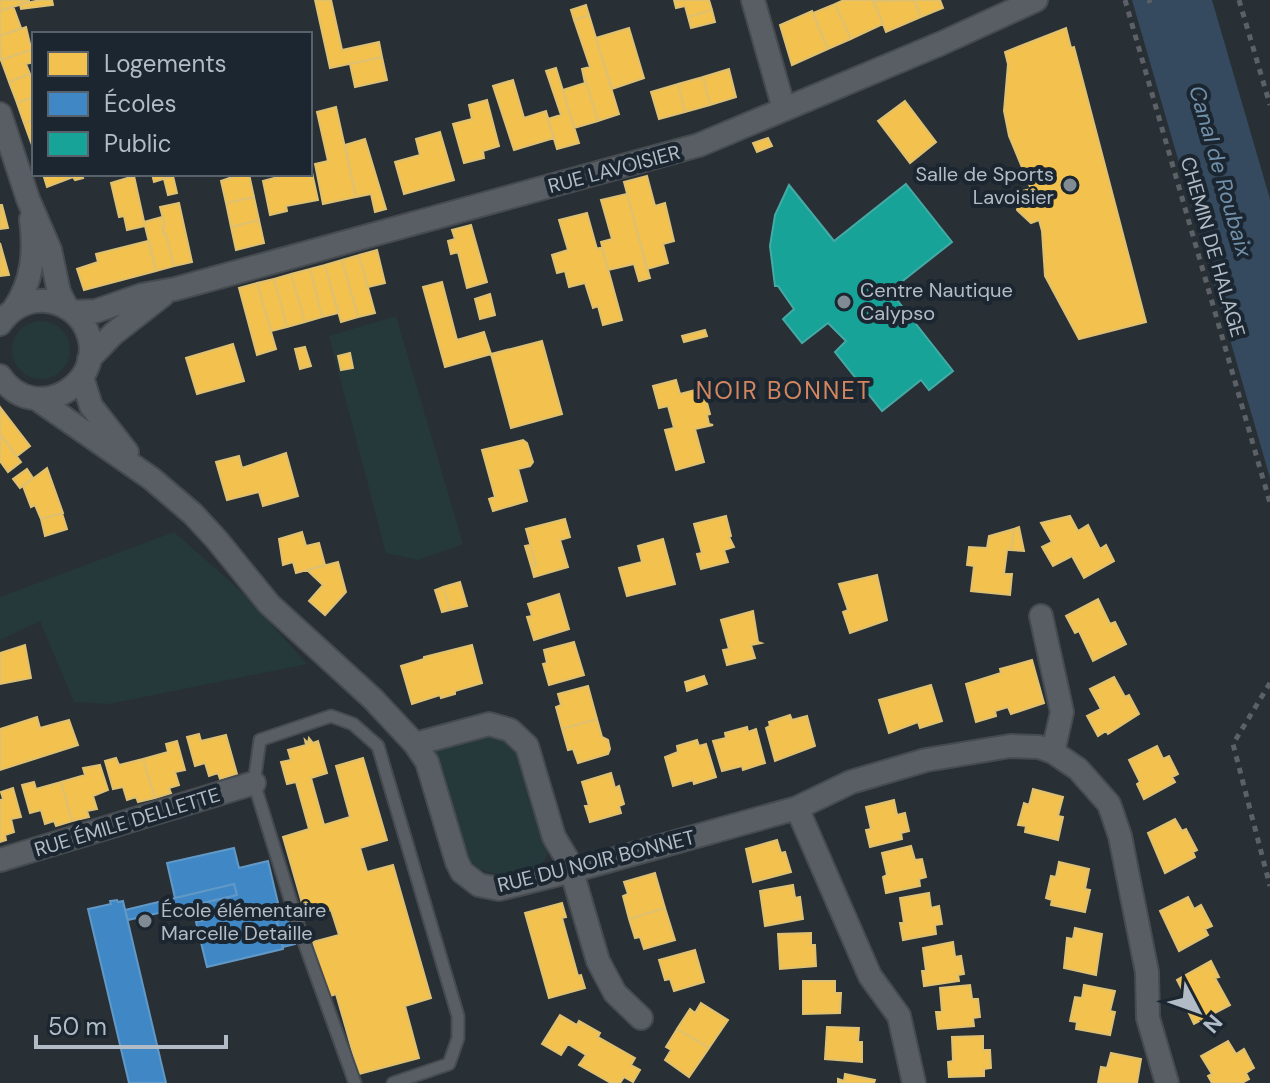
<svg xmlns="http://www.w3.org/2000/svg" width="1270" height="1083" font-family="'DM Sans',sans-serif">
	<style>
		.green { fill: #25393b }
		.water { fill: #354a5e }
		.homes { fill: #f2c14e; stroke: #dec072; stroke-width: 2 }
		.schools { fill: #3f88c5; stroke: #6198c6; stroke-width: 2 }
		.public { fill: #17a398; stroke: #45aaa6; stroke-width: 2 }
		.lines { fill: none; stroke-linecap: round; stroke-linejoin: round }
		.lane-casing { stroke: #464b50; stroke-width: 15 }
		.street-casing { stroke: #464b50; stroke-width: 26 }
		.path { stroke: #5b6166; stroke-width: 5; stroke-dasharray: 6 6; stroke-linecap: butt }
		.lane { stroke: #585e63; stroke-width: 11 }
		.street { stroke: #585e63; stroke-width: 22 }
		.poi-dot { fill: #818b94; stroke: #1b2630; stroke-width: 3 }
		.labels { text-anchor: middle; stroke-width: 8; stroke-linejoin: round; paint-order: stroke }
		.street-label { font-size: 20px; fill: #b1bcc7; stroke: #1b2630 }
		.poi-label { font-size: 20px; fill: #b1bcc7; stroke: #1b2630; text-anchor: start }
		.water-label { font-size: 22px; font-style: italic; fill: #7190aa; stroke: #1b2630 }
		.quarter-label { font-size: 24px; letter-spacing: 2px; fill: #d38660; stroke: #1b2630 }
	</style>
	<rect width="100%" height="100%" fill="#282f35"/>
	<path class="green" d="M396,316L463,544L418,560L386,553L329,336Z
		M12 350a29 29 0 1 1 58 0a29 29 0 1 1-58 0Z
		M174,532L243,593L307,664L109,704L74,702L40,621L0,640V597Z
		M472,734L502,736L519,752L550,848C543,881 488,882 468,860L434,754L436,749Z"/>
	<path class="water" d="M1132,0H1212L1270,199V478Z"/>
	<path class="homes" d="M0,0H29V2L0,11Z
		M41,0H52L53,5L21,9L20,4Z
		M315,0H331L342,50L379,42L382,57L330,68Z
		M674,0H709L712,10L688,17L685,6L676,8Z
		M844,0H873L883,24L851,39L835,4Z
		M914,0L921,17L886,32L874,1Z
		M914,0H940L943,8L921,17Z
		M835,4L851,39L828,49L813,13Z
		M586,5L589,15L574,20L571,10Z
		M13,6L21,28L0,36V11Z
		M712,10L715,22L691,28L688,17Z
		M812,11L828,49L792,65L780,25Z
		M589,15L619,114L598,121L582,69L590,67L574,20Z
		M26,27L30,44H34V49L1,60L0,36Z
		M629,28L644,78L612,89L596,38Z
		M1066,28L1071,48L1074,47L1146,322L1079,339L1045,276L1042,231L1039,220L1031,223L1017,210L1022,191L1031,189L1009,136L1004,111L1008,64L1005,52Z
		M34,49V62L26,64L30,74L9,82L1,60Z
		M382,57L387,80L355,87L350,64Z
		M556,68L579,143L557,149L548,119L561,115L546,71Z
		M582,69L598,121L574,128L563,90L585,83Z
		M729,69L736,97L710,105L703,77Z
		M30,74L34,82V97L17,103L9,82Z
		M703,77L710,105L685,112L678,84Z
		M513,80L524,118L546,111L554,138L514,150L493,86Z
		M678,84L685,112L659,119L651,92Z
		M34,97V120L24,123L17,103Z
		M487,100L499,146L483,151L484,158L464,163L453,124L472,119L469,105Z
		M905,101L936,142L910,163L878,121Z
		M336,107L356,197L323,204L315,164L328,161L317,112Z
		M34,120V145H32L24,123Z
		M440,132L454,180L404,194L395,162L420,155L416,139Z
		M768,138L772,146L757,152L753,143Z
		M365,139L386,209L375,212L371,194L356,197L345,145Z
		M311,168L318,200L286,206L287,211L270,215L263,181L278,177L277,174H310Z
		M43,174H81L83,178L75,180L73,177L47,187Z
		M152,174H172L173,176L154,182Z
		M241,174H249L254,197L226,203L221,181Z
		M134,176L145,226L127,230L124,216L119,217L111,183Z
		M173,176L177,193L168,195L164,179Z
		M647,176L655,206L665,203L674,241L663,244L668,263L647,269L624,182Z
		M627,194L650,278L639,281L634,264L608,270L601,242L612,239L601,200Z
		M254,197L259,220L231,227L226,203Z
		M179,203L192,262L174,266L166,234L164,235L162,227L165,226L160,207Z
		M0,205H2L8,228L0,229Z
		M587,213L597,249L602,247L622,320L603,325L598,306L593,308L585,283L569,287L565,271L557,273L552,255L568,250L559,220Z
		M162,217L165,226L162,227L164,235L166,234L174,266L156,271L144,222Z
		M259,220L264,243L236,250L231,227Z
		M471,225L487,282L467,288L458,252L451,254L448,241L455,239L452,230Z
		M148,241L156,271L84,290L77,269L98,262L96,254Z
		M0,243L9,275L0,276Z
		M377,250L385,283L368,287L359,255Z
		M359,255L375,313L358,317L342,260Z
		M342,260L358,317L341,322L325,265Z
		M325,265L338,313L322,317L310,269Z
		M310,269L322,317L305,322L291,274Z
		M291,274L305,322L287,327L274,279Z
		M274,279L287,327L271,331L257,283Z
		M442,282L457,340L484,332L491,354L445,367L423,287Z
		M257,283L276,349L257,355L239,288Z
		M490,294L495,315L480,319L475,299Z
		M705,330L707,336L684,342L682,336Z
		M542,341L562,414L511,428L491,354Z
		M233,344L244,381L197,394L186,358Z
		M305,347L311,366L300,369L295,349Z
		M350,353L353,368L341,370L338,356Z
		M676,380L680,394L703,388L710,414L707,415L709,424L713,425L695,429L704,462L676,470L665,430L674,428L668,406L659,408L653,386Z
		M0,407L30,446L17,456L0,434Z
		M0,434L21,462L8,472L0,461Z
		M523,440L527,443L533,462L530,466L518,469L527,501L493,511L489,499L495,497L482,450Z
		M286,453L298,496L263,506L259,492L227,500L216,462L239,456L242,468Z
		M47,468L63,513L41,519L35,505L31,507L23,486Z
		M27,469L33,478L20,488L13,479Z
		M62,513L67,529L45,536L41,519Z
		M726,516L731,536L729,537L734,547L724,550L728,562L701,569L697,554L702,553L694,524Z
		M1070,516L1078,531L1088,525L1100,549L1106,545L1114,561L1084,578L1072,556L1053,566L1042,547L1052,542L1041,523Z
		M565,519L570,537L560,540L568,567L534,577L531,566L536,565L526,529Z
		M1019,527L1024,551L1011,550L1014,529Z
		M1014,529L1011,550H1007L1004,574H1012L1010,595L971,591L974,566L967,565L969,547L987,548L989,536Z
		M302,532L306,546L319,543L325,565L296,573L293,562L283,565L279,539Z
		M663,539L675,584L627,596L619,568L642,562L638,546Z
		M530,545L536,565L531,566L525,546Z
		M338,562L346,592L325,615L309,601L323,585L307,570Z
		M877,575L887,620L850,633L843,612L848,610L839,584Z
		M460,582L467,606L450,610L443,587Z
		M443,587L450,610L442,612L435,590Z
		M559,594L569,629L534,640L527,617L532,616L528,604Z
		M1098,599L1110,624L1115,622L1126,644L1093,661L1079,631L1075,633L1066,616Z
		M753,611L758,642L761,643L751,645L755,658L727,665L723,650L729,649L721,620Z
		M574,642L584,675L549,685L543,664L547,663L544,650Z
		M25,645L31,678L0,684V653Z
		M472,645L482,683L455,691V694L441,698L440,695L412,704L401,666L424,659V657Z
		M1032,660L1044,703L1011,714L1008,707L995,711L996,716L976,722L966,684L1001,673L1000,669Z
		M704,676L707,684L687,691L685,682Z
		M1114,677L1125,697L1129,695L1139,714L1108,734L1106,731L1098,736L1087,716L1101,709L1090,689Z
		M931,685L942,721L920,728L918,722L889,733L879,700Z
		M588,686L597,719L562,729L556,707L561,705L558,694Z
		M790,715L792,720L807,716L815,746L775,761L766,728L770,726L769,722Z
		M37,717L40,728L69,720L78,745L0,770V729Z
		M597,719L602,737L608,740L610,749L608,754L578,763L573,749L568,750L562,729Z
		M747,727L748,732L756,729L765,763L743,770L742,766L722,771L713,741L726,738L725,733Z
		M199,734L201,741L226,735L237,774L220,779L218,773L209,776L205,763L195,766L187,737Z
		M309,738L313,743L318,741L327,773L311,778L324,825L350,817L336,766L363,758L387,840L360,848L367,872L393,865L431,998L405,1006L419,1058L359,1074L336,994L328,997L313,942L339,935L331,910L306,917L283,837L309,829L296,782L287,784L281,762L291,760L288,750L306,745L305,740L308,743Z
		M697,740L699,746L706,744L716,777L694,784L693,780L673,786L665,757L678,752L677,746Z
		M177,741L185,770L175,772L179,785L169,788L171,793L155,798L143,759L168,752L166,744Z
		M1157,746L1163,759L1169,756L1178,774L1172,777L1175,782L1144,799L1137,784L1140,782L1129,760Z
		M116,758L119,765L143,759L155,798L138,802L136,797L127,800L123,787L113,789L105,761Z
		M100,765L108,790L93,796L97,809L87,811L89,817L72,821L61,782L85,775L83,768Z
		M611,773L615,788L619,786L624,804L619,806L621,813L590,822L585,806H589L582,782Z
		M34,782L36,789L61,782L72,821L56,826L54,821L45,824L41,810L30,813L22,785Z
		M13,788L21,817L11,819L14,832L5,835L6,840L0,842V800L3,799L1,792Z
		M1033,789L1063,797L1058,816L1063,817L1058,840L1025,832L1026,826L1018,825L1024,803L1029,805Z
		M894,800L897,815L905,813L909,831L901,833L902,839L870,847L866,830L871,829L866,807Z
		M1175,819L1182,831L1186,829L1197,850L1193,852L1195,857L1165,873L1148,833Z
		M777,840L781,853L785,852L791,872L753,882L746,849Z
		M911,846L915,860L922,859L926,877L919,879L920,886L886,893L883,877L887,875L882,853Z
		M1059,862L1089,869L1085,889L1090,890L1085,912L1051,905L1052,900L1046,898L1051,876L1056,877Z
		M655,873L665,908L629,919L623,896L628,894L624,882Z
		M793,885L795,898L800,897L803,919L765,926L760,891Z
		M929,893L931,908L939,906L942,924L935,925L936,934L903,940L900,923H904L900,898Z
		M1188,897L1194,909L1201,905L1212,926L1205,929L1208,935L1179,951L1160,911Z
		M562,903L566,917L562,918L578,976L581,975L585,988L549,998L525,913Z
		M665,908L675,940L644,949L640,937L635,938L629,919Z
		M1075,928L1102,934L1096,975L1064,968L1067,938L1073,939Z
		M811,933V945H815L816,966L780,969L778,934Z
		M953,942L955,957L961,956L964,974L958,975L959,981L924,986L922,971H926L923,948Z
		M695,950L704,982L674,991L670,979L665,980L659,960Z
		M1211,961L1219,977L1215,978L1230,1005L1194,1024L1185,1005L1189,1003L1177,980Z
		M803,981H835V993H841L840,1013L803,1014Z
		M970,985L972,999H978L980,1017L973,1018L974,1026L938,1029L936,1012H942L940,988Z
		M1084,985L1115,991L1110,1011L1115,1012L1110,1035L1076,1029L1077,1022L1070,1021L1075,997L1082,998Z
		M701,1003L728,1020L709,1048L677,1029L690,1009L695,1013Z
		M560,1015L577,1025L579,1021L600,1033L598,1037L635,1058L631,1065L640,1070L633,1082L624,1077L620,1083H611L579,1065L586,1055L568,1044L561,1055L542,1044Z
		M827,1027L859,1028L858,1042H862V1062L825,1059Z
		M677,1029L709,1048L689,1077L665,1060L671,1050L666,1047Z
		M983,1036V1050H990L991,1068L984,1069V1076L949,1077L948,1062L953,1061L952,1037Z
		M1228,1041L1236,1054L1244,1049L1254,1068L1246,1073L1249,1079L1242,1083H1212L1208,1076L1212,1074L1201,1056Z
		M1111,1053L1141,1059L1137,1083H1098L1101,1067L1107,1068Z
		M845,1074L875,1080L874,1083H838V1079L844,1081Z"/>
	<path class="schools" d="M234,848L239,868L268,861L278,903L273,904L283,949L207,967L196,922L207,920L203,903L237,895L234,884L175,898L167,863Z
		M234,884L237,895L128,920L125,910Z
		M117,900L118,902L123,901L166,1083H129L88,909L111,904L110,901Z
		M286,906L295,944L283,947L274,909Z"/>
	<path class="public" d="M906,184L952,242L890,291L953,371L929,390L921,380L882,411L835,352L846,341L828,323L802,343L783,319L794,309L778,286H775L770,246L775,215L789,185L834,241Z"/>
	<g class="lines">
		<defs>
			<path id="lane" d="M355,1083L300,931L254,783L260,740L331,716L353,724L378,746L458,1016V1038L449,1064L393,1083"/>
			<path id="street" d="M753,0L784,109
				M0,114L28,199L50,250L59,292L67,308
				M14,309C33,281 35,252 31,219
				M73,312L96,311L142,295L175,289L699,145L942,43L1036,0
				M0,324C11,308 28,299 47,301C62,303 75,311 83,323C116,378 37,430 0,376
				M89,359L113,334L163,295
				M82,377L91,406L127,452
				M37,399L152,479L193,514L217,540L269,604L373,699L415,744L427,762L457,862L462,872L479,885L499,889L572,871L797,808L870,976L899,1016L914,1083
				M1041,616L1062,712L1053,752
				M415,744L489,724L510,730L527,746L554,837L569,862L598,961L615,993L641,1018
				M797,808L851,782L926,760L1010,746L1039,747L1053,752L1078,769L1109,804L1120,836L1147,972L1148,1018L1167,1083
				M0,860L254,783"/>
		</defs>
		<use href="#lane" class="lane-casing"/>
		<use href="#street" class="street-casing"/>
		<path class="path" d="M1125,0L1270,503
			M1149,0L1150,3
			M1239,0L1270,105
			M1270,683L1233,744L1270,886"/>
		<use href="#lane" class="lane"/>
		<use href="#street" class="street"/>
	</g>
	<g class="poi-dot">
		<circle cx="1070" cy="185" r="8"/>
		<circle cx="844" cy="302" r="8"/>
		<circle cx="145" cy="921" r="8"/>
	</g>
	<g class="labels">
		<g class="street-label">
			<text transform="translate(614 169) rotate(-15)" y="7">RUE LAVOISIER</text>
			<text transform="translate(1213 247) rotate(74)" y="7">CHEMIN DE HALAGE</text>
			<text transform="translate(127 822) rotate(-17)" y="7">RUE ÉMILE DELLETTE</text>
			<text transform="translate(596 861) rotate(-14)" y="7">RUE DU NOIR BONNET</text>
		</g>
		<g class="poi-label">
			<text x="1054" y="181" text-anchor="end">Salle de Sports<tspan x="1054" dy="23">Lavoisier</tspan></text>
			<text x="860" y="297">Centre Nautique<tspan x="860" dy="23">Calypso</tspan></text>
			<text x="161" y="917">École élémentaire<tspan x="161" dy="23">Marcelle Detaille</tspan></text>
		</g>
		<g class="water-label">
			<text transform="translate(1221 171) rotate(74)" y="8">Canal de Roubaix</text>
		</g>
		<g class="quarter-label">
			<text x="784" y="399">NOIR BONNET</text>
		</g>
	</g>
	<rect x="32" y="32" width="280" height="144" fill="#1b2630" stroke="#57626c" stroke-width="2"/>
	<rect x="48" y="52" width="40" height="24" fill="#f2c14e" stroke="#57626c" stroke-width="2"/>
	<text x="104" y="72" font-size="24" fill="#b1bcc7">Logements</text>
	<rect x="48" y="92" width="40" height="24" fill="#3f88c5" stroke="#57626c" stroke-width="2"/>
	<text x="104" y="112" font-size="24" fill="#b1bcc7">Écoles</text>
	<rect x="48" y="132" width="40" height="24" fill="#17a398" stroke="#57626c" stroke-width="2"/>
	<text x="104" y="152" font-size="24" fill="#b1bcc7">Public</text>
	<g transform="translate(1198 1011) rotate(131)" stroke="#1b2630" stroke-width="6" paint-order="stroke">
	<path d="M0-6L14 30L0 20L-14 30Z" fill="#b1bcc7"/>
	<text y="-12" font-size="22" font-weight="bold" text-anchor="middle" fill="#b1bcc7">N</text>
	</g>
	<path d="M36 1035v12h190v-12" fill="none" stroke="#b1bcc7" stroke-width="4"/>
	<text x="48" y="1035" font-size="24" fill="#b1bcc7" stroke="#1b2630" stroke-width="6" paint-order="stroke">50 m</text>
</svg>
